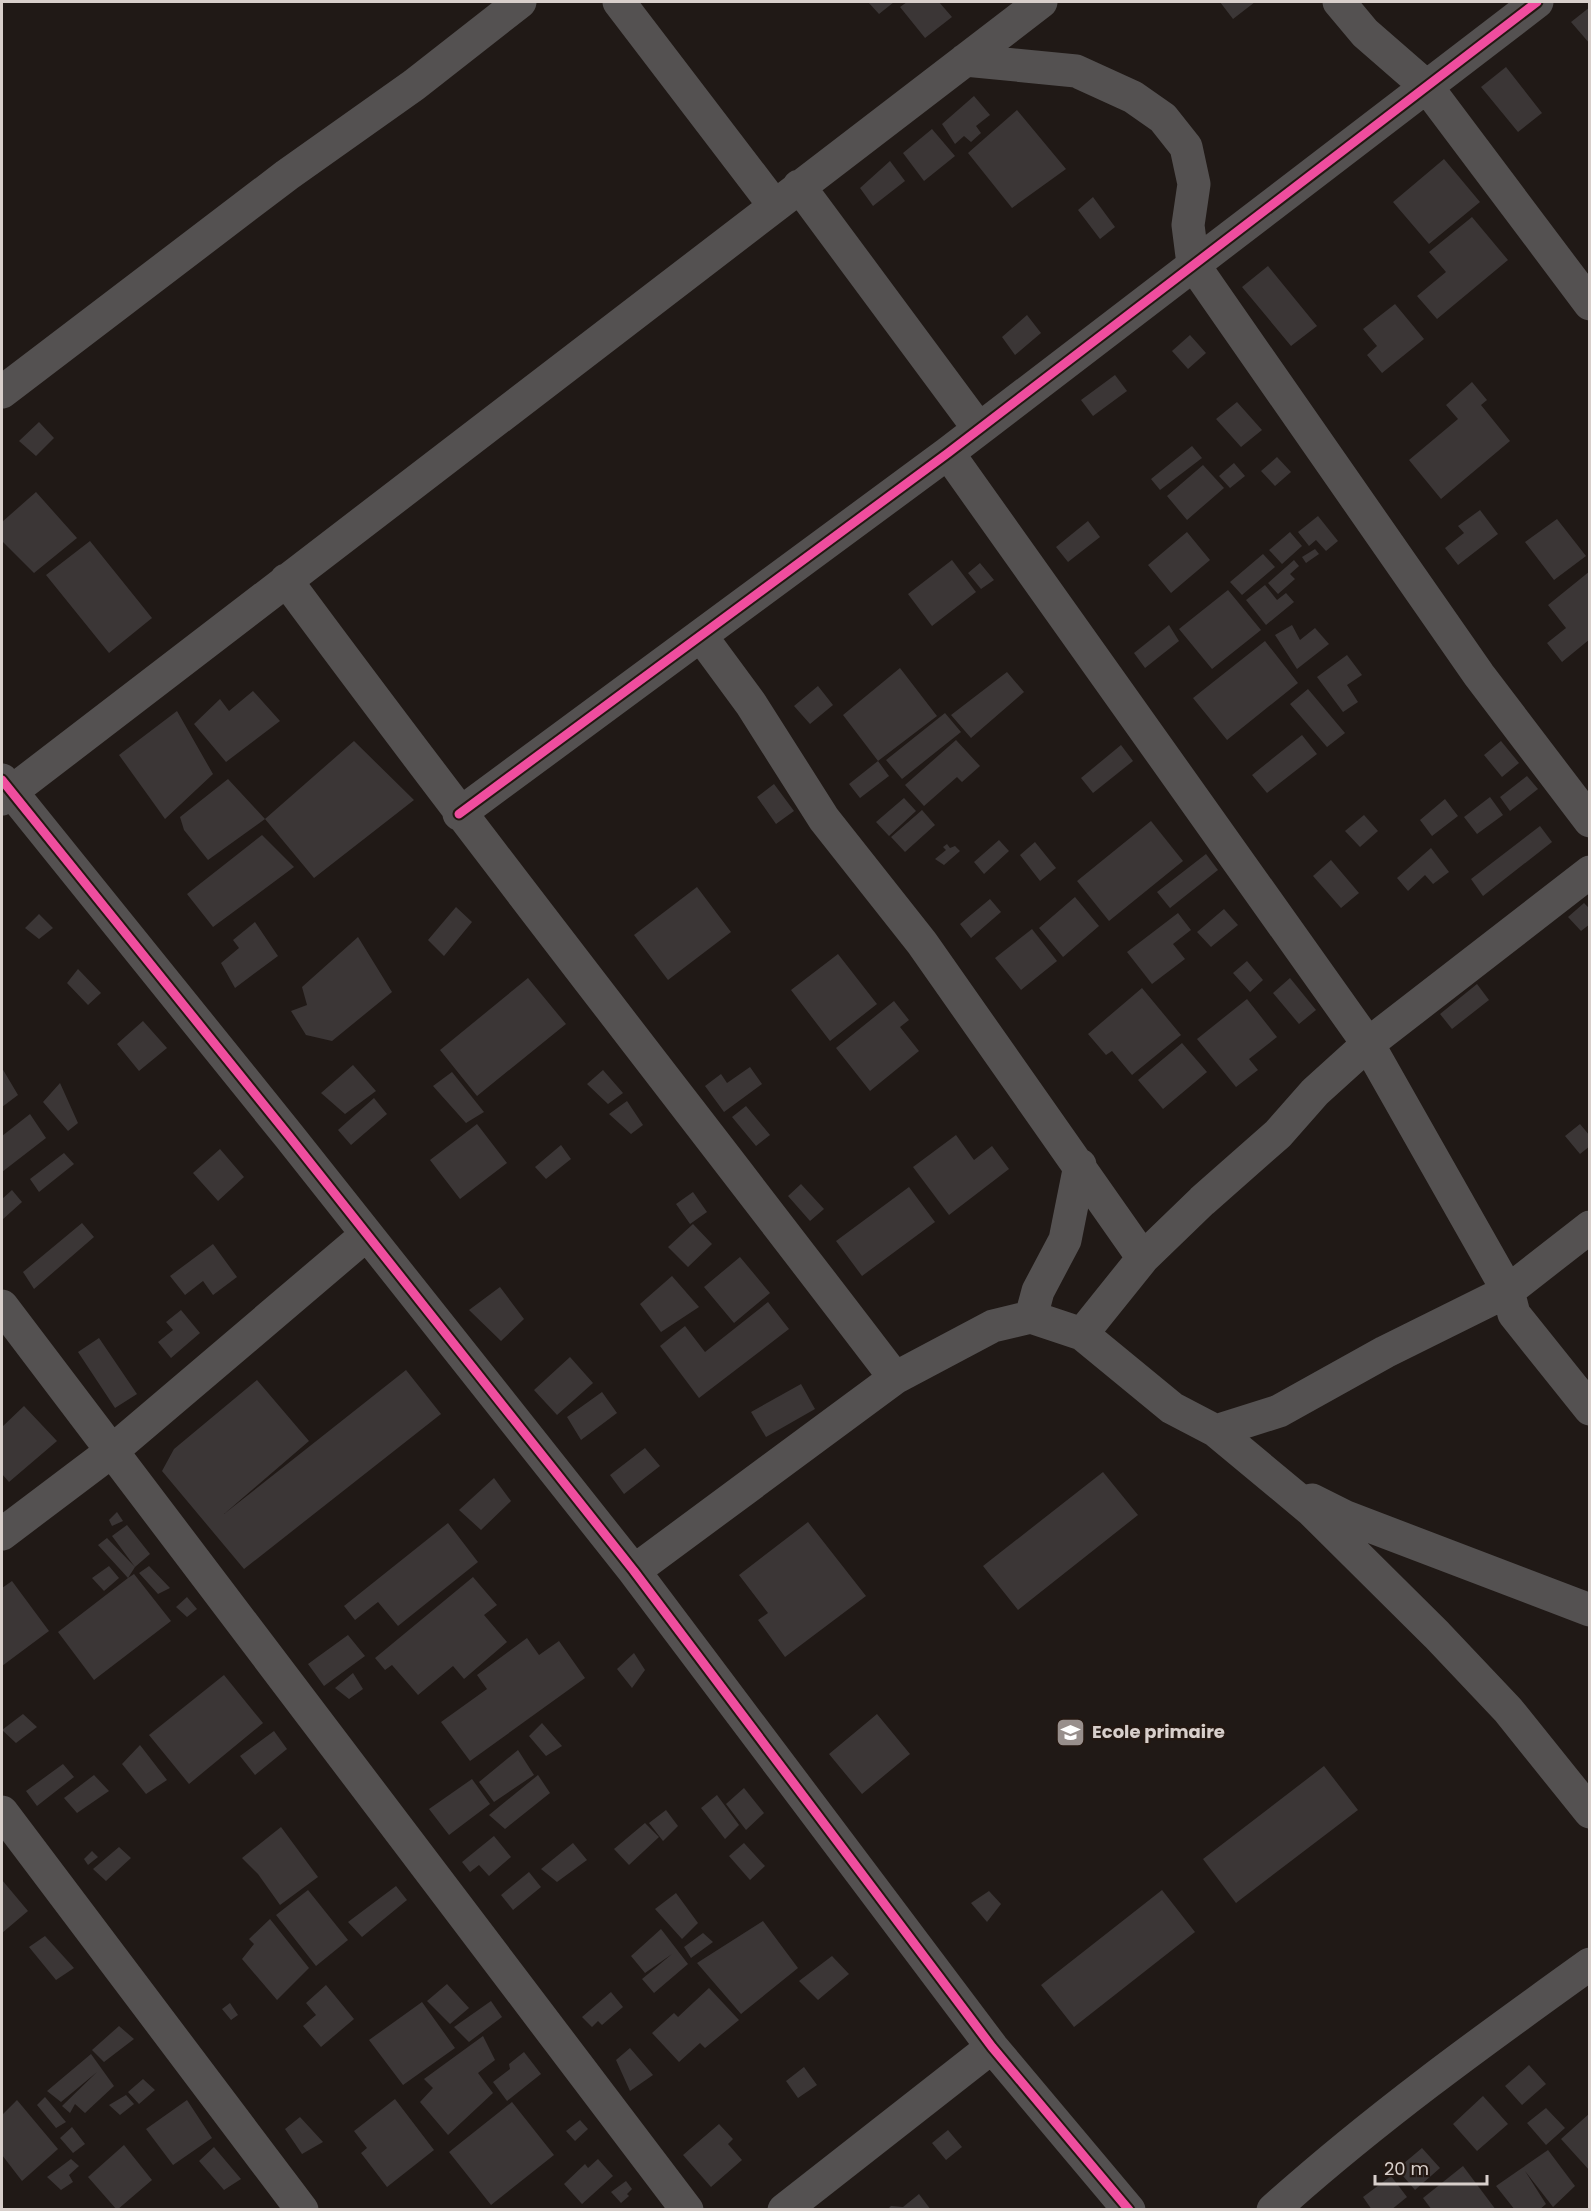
<svg xmlns="http://www.w3.org/2000/svg" width="1591" height="2211" font-family="Poppins,sans-serif">
	<style>
		.building { fill: #3b3636 }
		.lines { fill: none; stroke-linecap: round; stroke-linejoin: round }
		.minor { stroke: #545151; stroke-width: 33 }
		.cycleway-casing { stroke: #241812; stroke-width: 13 }
		.cycleway { stroke: #ef4d9e; stroke-width: 9 }
		.labels { text-anchor: middle; stroke-width: 4.5; stroke-linejoin: round; paint-order: stroke }
		.poi-label { font-size: 18px; font-weight: bold; fill: #d8cfcb; stroke: #241812; text-anchor: start }
	</style>
	<rect width="100%" height="100%" fill="#201916"/>
	<path class="building" d="M868,2H894L879,14Z
		M907,2H939L952,17L925,38L900,7Z
		M1220,2H1255L1233,19Z
		M1590,7V44L1571,22Z
		M1506,67L1542,113L1518,132L1481,87Z
		M974,96L990,115L976,126L981,133L971,142L964,136L955,144L942,124Z
		M1017,110L1066,169L1012,208L968,153Z
		M932,129L955,156L924,181L903,153Z
		M1444,159L1480,202L1429,244L1393,202Z
		M890,161L905,181L873,206L860,188Z
		M1093,197L1115,227L1100,239L1078,210Z
		M1472,217L1508,260L1437,319L1417,296L1446,272L1429,252Z
		M1268,266L1317,326L1291,346L1242,287Z
		M1395,304L1424,339L1382,373L1367,355L1377,346L1363,329Z
		M1027,315L1041,333L1015,355L1002,337Z
		M1190,335L1206,353L1188,369L1172,351Z
		M1115,375L1127,391L1093,416L1081,400Z
		M1472,382L1487,400L1481,405L1510,441L1441,499L1409,460L1458,419L1446,405Z
		M1237,402L1262,430L1241,447L1216,419Z
		M39,422L54,438L36,456L19,441Z
		M1192,446L1202,458L1160,490L1151,479Z
		M1277,457L1291,472L1275,486L1261,471Z
		M1234,463L1245,476L1230,488L1219,476Z
		M1203,465L1224,488L1187,520L1167,496Z
		M36,492L77,538L34,573L2,541V522Z
		M1480,510L1498,534L1458,565L1445,548L1464,533L1458,526Z
		M1318,516L1338,541L1326,551L1316,540L1309,546L1298,532Z
		M1557,519L1586,556L1554,580L1525,542Z
		M1088,521L1100,537L1068,562L1056,547Z
		M1187,532L1210,560L1171,593L1148,565Z
		M1290,532L1302,546L1282,564L1269,550Z
		M90,541L152,618L109,653L46,575Z
		M1315,549L1319,554L1306,563L1302,557Z
		M1263,554L1275,567L1242,595L1230,582Z
		M952,560L976,592L932,626L908,594Z
		M1294,560L1299,566L1290,574L1295,579L1278,594L1268,583Z
		M980,563L994,580L981,589L968,573Z
		M1590,571V639L1562,662L1547,643L1566,628L1548,605Z
		M1265,585L1277,600L1286,593L1294,602L1266,625L1246,600Z
		M1228,590L1261,630L1212,669L1179,629Z
		M1169,625L1179,641L1145,668L1134,653Z
		M1292,625L1300,640L1315,628L1329,644L1297,669L1275,635Z
		M1265,641L1298,683L1227,740L1193,698Z
		M1347,655L1362,675L1347,685L1358,702L1343,712L1317,677Z
		M900,668L937,716L878,761L843,715Z
		M1007,672L1024,692L971,738L951,715Z
		M818,686L833,705L810,724L794,706Z
		M1308,689L1345,733L1327,747L1290,704Z
		M253,691L280,721L226,762L194,724L220,699L229,711Z
		M177,711L213,774L165,819L119,755Z
		M945,713L961,732L902,779L886,760Z
		M1302,735L1317,754L1267,793L1252,775Z
		M956,740L980,766L962,782L957,777L924,806L905,785Z
		M354,741L414,800L314,878L265,819Z
		M1501,741L1519,763L1502,777L1484,755Z
		M1121,745L1133,761L1093,793L1081,778Z
		M878,761L889,776L860,798L849,784Z
		M1527,776L1538,789L1510,811L1500,797Z
		M228,779L265,819L208,860L184,830L180,817Z
		M774,784L794,811L776,824L757,797Z
		M1490,797L1503,815L1477,834L1464,817Z
		M904,798L916,811L889,836L876,822Z
		M1445,799L1458,816L1432,836L1420,820Z
		M922,810L935,825L905,852L891,837Z
		M1364,815L1378,831L1360,847L1345,831Z
		M1151,821L1183,861L1109,921L1077,881Z
		M1540,826L1552,842L1483,896L1471,879Z
		M262,835L294,867L213,927L187,894Z
		M999,840L1009,851L984,874L974,862Z
		M1035,842L1056,868L1040,881L1020,855Z
		M947,844L950,848L955,846L960,851L944,865L935,859L946,850L943,847Z
		M1431,848L1449,872L1433,884L1425,875L1408,891L1397,878Z
		M1206,854L1218,870L1170,908L1157,892Z
		M1331,860L1359,893L1341,908L1313,876Z
		M697,887L731,932L668,980L634,935Z
		M1075,897L1099,926L1063,957L1039,928Z
		M990,899L1001,912L971,938L960,924Z
		M1584,903L1590,909V924L1581,931L1568,917Z
		M456,907L472,922L444,956L428,940Z
		M1224,909L1238,925L1211,947L1197,932Z
		M1178,913L1191,930L1173,944L1185,959L1152,984L1127,952Z
		M39,914L53,928L39,939L25,928Z
		M255,922L278,956L235,988L221,963L239,948L233,940Z
		M1032,929L1057,961L1021,990L995,958Z
		M358,937L392,992L332,1041L306,1035L291,1011L307,1005L302,987Z
		M838,954L877,1004L830,1041L791,990Z
		M1247,961L1263,980L1250,992L1233,973Z
		M78,969L101,993L88,1005L67,983Z
		M528,978L566,1024L477,1096L440,1050Z
		M1290,978L1316,1010L1299,1024L1273,993Z
		M1477,984L1489,1000L1452,1029L1440,1014Z
		M1142,988L1181,1035L1132,1075L1112,1051L1106,1055L1088,1034Z
		M1247,999L1277,1037L1249,1059L1258,1070L1236,1087L1197,1039Z
		M894,1001L909,1020L900,1027L919,1051L870,1091L836,1048Z
		M143,1021L167,1048L139,1071L117,1044Z
		M1182,1043L1207,1072L1163,1109L1138,1080Z
		M353,1065L376,1091L345,1114L321,1093Z
		M750,1067L762,1084L724,1112L705,1086L721,1074L727,1083Z
		M2,1068L18,1095L2,1107Z
		M603,1070L623,1093L608,1104L587,1084Z
		M452,1072L484,1112L466,1123L433,1086Z
		M60,1083L78,1123L68,1131L43,1102Z
		M374,1098L387,1114L351,1145L338,1130Z
		M627,1101L643,1125L631,1134L609,1114Z
		M746,1106L770,1135L756,1146L732,1117Z
		M30,1114L46,1138L2,1172V1136Z
		M477,1124L507,1163L460,1199L430,1160Z
		M1580,1124L1590,1136V1146L1580,1154L1565,1136Z
		M956,1135L974,1160L992,1146L1009,1169L949,1215L913,1167Z
		M561,1145L571,1159L546,1179L535,1167Z
		M220,1149L244,1177L218,1201L193,1173Z
		M64,1153L74,1164L39,1192L30,1179Z
		M801,1184L824,1209L810,1221L788,1196Z
		M909,1187L935,1222L862,1276L836,1241Z
		M12,1190L22,1202L2,1220V1199Z
		M693,1192L707,1212L690,1224L676,1204Z
		M82,1223L94,1237L34,1289L23,1272Z
		M693,1224L712,1244L688,1267L668,1247Z
		M213,1244L237,1277L213,1295L203,1281L185,1295L170,1276Z
		M740,1257L770,1293L734,1323L704,1287Z
		M672,1276L699,1307L661,1332L640,1304Z
		M500,1287L524,1319L501,1341L469,1310Z
		M768,1302L789,1329L699,1398L660,1346L685,1326L705,1352Z
		M181,1310L200,1333L171,1358L158,1342L173,1330L166,1322Z
		M99,1338L137,1394L115,1408L78,1352Z
		M570,1357L593,1383L557,1415L534,1390Z
		M406,1370L441,1414L244,1569L162,1471L174,1449L257,1380L309,1441L224,1514Z
		M801,1384L815,1409L766,1437L751,1412Z
		M602,1392L617,1413L581,1440L567,1417Z
		M24,1406L57,1441L9,1482L2,1474V1427Z
		M645,1448L660,1466L624,1494L610,1475Z
		M1103,1472L1138,1515L1018,1610L983,1566Z
		M494,1478L511,1501L481,1530L459,1510Z
		M117,1512L123,1521L112,1526L109,1520Z
		M808,1522L866,1596L785,1657L758,1620L768,1613L739,1575Z
		M448,1523L478,1562L398,1626L378,1602L355,1620L344,1606Z
		M127,1525L150,1554L135,1567L128,1578L134,1574L171,1621L94,1680L58,1632L128,1578L98,1545L107,1538L135,1567L112,1536Z
		M109,1566L119,1578L104,1591L92,1578Z
		M149,1566L170,1588L158,1594L139,1573Z
		M473,1577L497,1605L484,1615L507,1642L464,1679L453,1666L418,1695L392,1665L385,1670L375,1658Z
		M12,1581L49,1631L2,1666V1588Z
		M187,1597L197,1609L187,1617L176,1607Z
		M348,1635L365,1656L324,1686L308,1664Z
		M527,1638L539,1655L559,1641L585,1678L470,1761L441,1722L487,1689L477,1675Z
		M634,1653L645,1670L632,1688L617,1669Z
		M353,1673L363,1689L349,1699L335,1688Z
		M224,1675L263,1723L189,1784L149,1735Z
		M23,1714L37,1727L16,1743L2,1730Z
		M877,1714L910,1754L862,1794L829,1754Z
		M542,1723L562,1746L546,1756L529,1736Z
		M274,1731L287,1749L255,1775L240,1756Z
		M140,1745L167,1780L146,1794L122,1764Z
		M518,1750L534,1775L494,1802L479,1782Z
		M63,1764L74,1777L37,1806L26,1791Z
		M1324,1766L1358,1810L1236,1903L1203,1859Z
		M94,1775L109,1791L77,1813L64,1798Z
		M538,1775L550,1793L505,1829L489,1815Z
		M472,1779L490,1804L449,1835L429,1809Z
		M744,1788L764,1813L746,1830L726,1804Z
		M717,1795L739,1825L725,1839L701,1808Z
		M666,1810L678,1826L663,1841L649,1823Z
		M645,1823L659,1837L629,1865L614,1849Z
		M281,1827L318,1877L280,1905L258,1874L242,1858Z
		M494,1836L511,1857L489,1876L479,1865L470,1872L462,1862Z
		M573,1843L587,1860L557,1882L541,1869Z
		M744,1843L765,1866L750,1880L729,1856Z
		M119,1847L131,1858L106,1881L93,1869Z
		M92,1851L98,1857L88,1865L84,1859Z
		M529,1872L541,1887L513,1910L501,1895Z
		M2,1880L28,1911L2,1933Z
		M396,1886L407,1900L362,1937L348,1922Z
		M308,1890L348,1940L316,1966L276,1915Z
		M1162,1890L1195,1932L1074,2027L1041,1985Z
		M989,1891L1001,1904L987,1922L971,1903Z
		M676,1893L698,1923L682,1939L655,1909Z
		M270,1919L309,1968L277,2000L242,1959L254,1944L249,1939Z
		M763,1921L798,1968L741,2014L697,1963Z
		M661,1929L688,1964L654,1993L642,1979L672,1954L645,1973L631,1956Z
		M703,1933L713,1942L691,1958L684,1947Z
		M45,1936L74,1968L56,1980L29,1947Z
		M832,1956L849,1974L818,2000L799,1981Z
		M447,1984L469,2008L450,2024L427,2001Z
		M326,1985L354,2019L321,2047L303,2026L316,2015L306,2003Z
		M709,1988L739,2020L705,2048L700,2043L679,2062L652,2033L674,2013L678,2017Z
		M611,1992L623,2007L602,2025L598,2021L592,2027L582,2017Z
		M491,2001L502,2017L469,2042L454,2027Z
		M422,2002L455,2048L403,2085L369,2040Z
		M230,2003L238,2015L231,2020L222,2009Z
		M119,2026L134,2039L104,2062L92,2050Z
		M483,2036L495,2060L478,2073L493,2093L448,2135L420,2102L433,2088L424,2079Z
		M630,2048L653,2075L630,2091L616,2060Z
		M524,2052L541,2074L507,2101L493,2082L510,2069L509,2064Z
		M91,2054L114,2086L85,2113L75,2104L70,2113L62,2106L97,2072L61,2102L47,2091Z
		M1529,2065L1546,2084L1522,2105L1505,2086Z
		M804,2067L817,2085L798,2098L786,2081Z
		M143,2079L155,2090L139,2104L128,2092Z
		M126,2095L134,2104L120,2115L109,2105Z
		M1483,2096L1508,2124L1477,2151L1453,2124Z
		M45,2097L66,2122L56,2128L37,2105Z
		M395,2099L434,2150L387,2187L361,2153L367,2148L354,2131Z
		M17,2100L58,2149L22,2181L2,2155V2115Z
		M187,2100L212,2138L173,2165L146,2129Z
		M512,2102L554,2155L491,2205L449,2152Z
		M1546,2108L1565,2128L1546,2145L1527,2123Z
		M1590,2113V2171L1561,2139Z
		M300,2117L323,2142L302,2154L285,2129Z
		M580,2120L588,2129L575,2141L566,2131Z
		M719,2124L733,2139L728,2144L742,2160L711,2187L683,2155Z
		M72,2127L85,2144L73,2153L60,2138Z
		M948,2130L962,2147L946,2160L932,2143Z
		M124,2145L152,2180L117,2210L88,2177Z
		M214,2147L241,2179L224,2190L199,2161Z
		M1422,2148L1440,2168L1415,2190L1397,2169Z
		M1548,2150L1575,2186L1553,2207L1525,2171L1546,2204L1539,2210H1515L1496,2186Z
		M71,2159L79,2166L69,2175L73,2182L61,2190L47,2177Z
		M598,2159L613,2176L582,2204L564,2184L585,2164L588,2168Z
		M1463,2166L1496,2210H1432L1423,2198Z
		M1391,2176L1407,2197L1391,2210H1372L1363,2197Z
		M626,2181L632,2189L627,2194L629,2196L621,2203L611,2192Z
		M919,2194L931,2210H887L891,2206L903,2207Z"/>
	<g class="lines">
		<path class="minor" d="M619,2L774,205
			M1339,2L1365,33L1427,87L1590,304
			M965,60L1076,71L1133,97L1163,118L1186,147L1194,184L1188,225L1193,264L1479,675L1590,821
			M799,186L979,429
			M2,392L287,175L414,85L520,2
			M948,453L1368,1044L1508,1291L1514,1314L1590,1409
			M286,580C485,849 692,1112 895,1378
			M701,636L751,704L824,819L922,943L1143,1258
			M2,780L289,1136L634,1571L992,2047L1129,2210
			M2,799L1041,2
			M459,814L948,453L1537,2
			M2,1306L687,2210
			M1031,1317L1038,1291L1065,1240L1080,1165
			M1082,1334L1172,1408L1216,1431L1311,1510L1437,1635L1508,1710L1590,1812
			M1216,1431L1279,1411L1385,1352L1508,1291L1590,1227
			M1312,1500L1346,1517L1590,1610
			M2,1534L112,1451L366,1235
			M634,1571L895,1378L993,1326L1031,1317L1082,1334L1143,1258L1202,1201L1278,1134L1315,1092L1368,1044L1590,872
			M2,1812L302,2210
			M784,2210L992,2047
			M1273,2210C1373,2120 1481,2042 1590,1964"/>
		<defs>
			<path id="cycleway" d="M2,780L289,1136L634,1571L992,2047L1129,2210
				M459,814L948,453L1537,2"/>
		</defs>
		<use href="#cycleway" class="cycleway-casing"/>
		<use href="#cycleway" class="cycleway"/>
	</g>
	<defs>
		<symbol id="school-square" viewBox="-11 -11 22 22"><rect x="-9" y="-9" width="18" height="18" rx="4" fill="#988f8c" stroke="#241812"/><path d="M0-5L7-2L0 1L-7-2ZM-4 1L0 2.5L4 1V4Q0 6-4 4Z" fill="#fff"/></symbol>
	</defs>
	<g fill-rule="evenodd">
		<use href="#school-square" x="1054" y="1716" width="33" height="33"/>
	</g>
	<g class="labels">
		<g class="poi-label">
			<text x="1092" y="1738">Ecole primaire</text>
		</g>
	</g>
	<rect width="1591" height="2211" fill="none" stroke="#d8cfcb" stroke-width="6"/>
	<path d="M1375 2175v9h112v-9" fill="none" stroke="#d8cfcb" stroke-width="3"/>
	<text x="1384" y="2175" font-size="18" fill="#d8cfcb" stroke="#241812" stroke-width="4.5" paint-order="stroke">20 m</text>
</svg>
